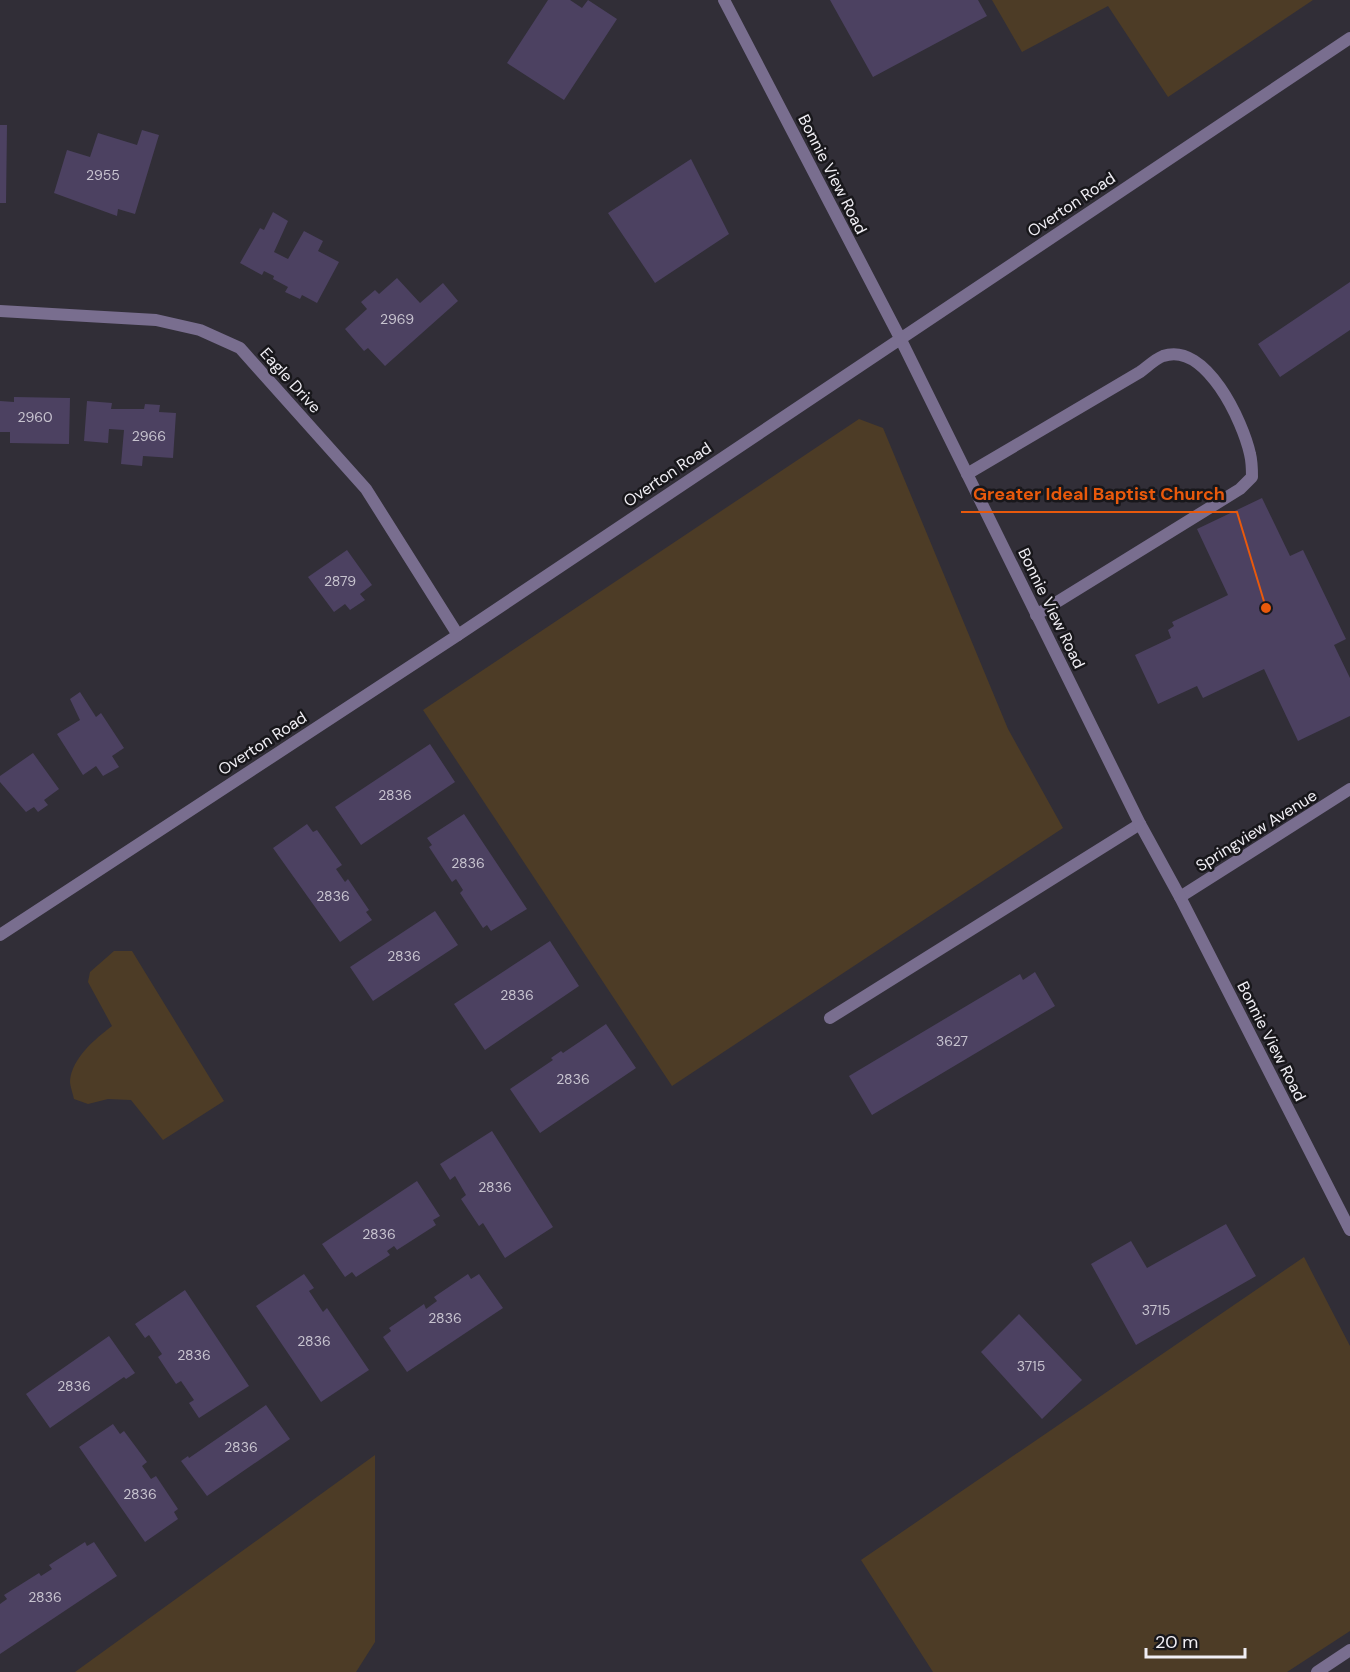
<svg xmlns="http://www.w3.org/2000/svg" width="1350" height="1672" font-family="'DM Sans',sans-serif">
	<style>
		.green { fill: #4d3c26 }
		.building { fill: #4c4161 }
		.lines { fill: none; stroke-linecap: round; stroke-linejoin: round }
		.service { stroke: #796e8f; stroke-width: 12 }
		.minor { stroke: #796e8f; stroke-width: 12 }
		.tertiary { stroke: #796e8f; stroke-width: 12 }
		.labels { text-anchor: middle; stroke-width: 5; stroke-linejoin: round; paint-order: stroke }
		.number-label { font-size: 14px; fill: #c7c3cf }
		.street-label { font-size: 16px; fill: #f0eef4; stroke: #18171b }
		.leader { fill: none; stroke: #e8590c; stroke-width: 2 }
		.callout-dot { fill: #e8590c; stroke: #18171b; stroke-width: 2 }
		.callout-label { font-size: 18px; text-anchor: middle; font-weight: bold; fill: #e8590c; stroke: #18171b; stroke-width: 5; stroke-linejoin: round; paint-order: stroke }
	</style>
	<rect width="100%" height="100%" fill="#312e37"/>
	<path class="green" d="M992,0H1313L1168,97L1108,6L1022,52Z
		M859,419L883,428L1008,729L1063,828L672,1086L423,710Z
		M114,951H132L224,1101L163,1140L131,1100L108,1099L88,1104L74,1099C73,1094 70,1086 70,1081C72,1058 95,1039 112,1026L88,982L90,972Z
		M1304,1257L1350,1346V1631L1287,1672H933L861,1560Z
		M375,1455V1642L356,1672H75Z"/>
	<path class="building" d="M548,0H570L582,8L588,0L617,19L564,100L507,63Z
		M830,0H978L987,16L873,77Z
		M0,125H7L6,203H0Z
		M142,130L159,135L135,214L118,209L117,216L54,193L67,150L90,157L98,133L137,145Z
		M691,159L729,234L655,283L608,213Z
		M273,212L288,221L274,252L288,259L304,231L323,241L318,251L339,262L317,303L302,295L300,299L285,292L288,287L273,279L274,276L264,271L262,275L240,263L260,228L264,230Z
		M397,278L420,303L443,283L458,301L385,366L368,348L364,351L345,329L367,309L361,302L375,290L379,294Z
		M1350,282V330L1280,377L1258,344Z
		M14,397L70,398L69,444L10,443V432H0V401L14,402Z
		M87,401L112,403L111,409H144L145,404L160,405L159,412L176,413L173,458L143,456L142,466L121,464L124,430L109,429L108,443L84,441Z
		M1262,498L1290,556L1303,550L1346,639L1334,645L1350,678V716L1298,741L1264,669L1203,698L1197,686L1158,704L1135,655L1171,638L1168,630L1174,626L1172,622L1228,595L1197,529Z
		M347,550L372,585L360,594L365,600L350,610L345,604L334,612L308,577Z
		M80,692L96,717L101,713L124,748L112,756L119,767L103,776L96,766L83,775L57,734L80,720L70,699Z
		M430,744L455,782L361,845L335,807Z
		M33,753L59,789L44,800L48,805L38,812L34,807L26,812L0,782V776Z
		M464,814L527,909L491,931L487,925L483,928L460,893L463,890L456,879L452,882L429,847L432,845L427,838Z
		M307,824L313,832L317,830L342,865L336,869L345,882L348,879L369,910L366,912L372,920L340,942L273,848Z
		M435,911L458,945L373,1001L350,967Z
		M550,941L579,986L485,1050L454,1004Z
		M1035,972L1055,1006L872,1115L849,1076L1020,974L1023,980Z
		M606,1024L636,1068L540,1133L510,1089L553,1060L551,1058L561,1051L563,1053Z
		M492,1131L553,1227L505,1258L483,1223L479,1226L461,1199L466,1195L455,1176L450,1180L440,1164Z
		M417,1181L440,1216L433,1220L436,1225L397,1250L394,1246L387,1251L390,1255L356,1277L352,1272L345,1277L322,1244Z
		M1226,1224L1256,1276L1136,1345L1091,1264L1131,1241L1147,1268Z
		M304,1274L314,1288L309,1291L323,1312L327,1308L369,1370L321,1402L256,1306Z
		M468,1274L471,1279L479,1274L503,1308L407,1372L383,1337L391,1331L389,1328L424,1304L426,1309L437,1301L434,1297Z
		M185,1290L249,1386L199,1418L189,1403L194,1400L181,1381L176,1384L158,1357L162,1354L149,1335L145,1338L135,1324Z
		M1019,1314L1082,1380L1042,1419L981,1352Z
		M109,1336L135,1373L126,1379L124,1377L50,1428L26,1394Z
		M266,1405L290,1439L207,1496L181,1461L188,1456L189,1458Z
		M113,1424L120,1434L124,1431L147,1462L142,1466L151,1479L156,1476L178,1509L174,1512L178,1519L145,1542L79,1447Z
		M85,1542L87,1546L94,1542L117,1576L0,1654V1604L7,1599L4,1595L39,1573L41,1576L52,1569L49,1565Z"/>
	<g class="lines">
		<path class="service" d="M967,474L1140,372C1147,367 1155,359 1163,356C1206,341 1243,422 1250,454C1252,462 1252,470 1252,477L1240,489L1036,615
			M830,1018L1140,824"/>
		<path class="minor" d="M0,311L156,320L200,330L240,348L366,489L458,635
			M1180,897L1350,789
			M1317,1672L1350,1650"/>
		<path class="tertiary" d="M724,0L900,338L1140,824L1180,897L1350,1230
			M0,935L458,635L1350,38"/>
	</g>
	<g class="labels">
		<g class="number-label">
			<text x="103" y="180">2955</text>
			<text x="397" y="324">2969</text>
			<text x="35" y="422">2960</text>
			<text x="149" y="441">2966</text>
			<text x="340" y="586">2879</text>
			<text x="395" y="800">2836</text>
			<text x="468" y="868">2836</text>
			<text x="333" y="901">2836</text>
			<text x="404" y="961">2836</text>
			<text x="517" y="1000">2836</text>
			<text x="952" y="1046">3627</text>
			<text x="573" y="1084">2836</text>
			<text x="495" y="1192">2836</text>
			<text x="379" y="1239">2836</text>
			<text x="1156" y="1315">3715</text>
			<text x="445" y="1323">2836</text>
			<text x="314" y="1346">2836</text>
			<text x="194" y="1360">2836</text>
			<text x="1031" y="1371">3715</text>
			<text x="74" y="1391">2836</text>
			<text x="241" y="1452">2836</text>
			<text x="140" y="1499">2836</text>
			<text x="45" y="1602">2836</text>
		</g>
		<g class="street-label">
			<text transform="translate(833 174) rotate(63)" y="6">Bonnie View Road</text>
			<text transform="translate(1071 204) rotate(-34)" y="6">Overton Road</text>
			<text transform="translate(291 380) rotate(48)" y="6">Eagle Drive</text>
			<text transform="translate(667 474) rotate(-34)" y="6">Overton Road</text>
			<text transform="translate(1052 608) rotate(64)" y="6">Bonnie View Road</text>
			<text transform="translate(262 743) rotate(-33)" y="6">Overton Road</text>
			<text transform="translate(1256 830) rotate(-32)" y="6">Springview Avenue</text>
			<text transform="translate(1272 1041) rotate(63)" y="6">Bonnie View Road</text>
		</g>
	</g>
	<path class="leader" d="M1266 608L1237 512H961"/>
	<circle class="callout-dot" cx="1266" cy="608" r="6"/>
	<g class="callout-label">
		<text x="1099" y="500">Greater Ideal Baptist Church</text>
	</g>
	<path d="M1146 1648v9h99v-9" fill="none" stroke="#f0eef4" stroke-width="3"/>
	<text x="1155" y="1648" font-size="18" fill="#f0eef4" stroke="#18171b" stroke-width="4.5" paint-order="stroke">20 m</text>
</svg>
